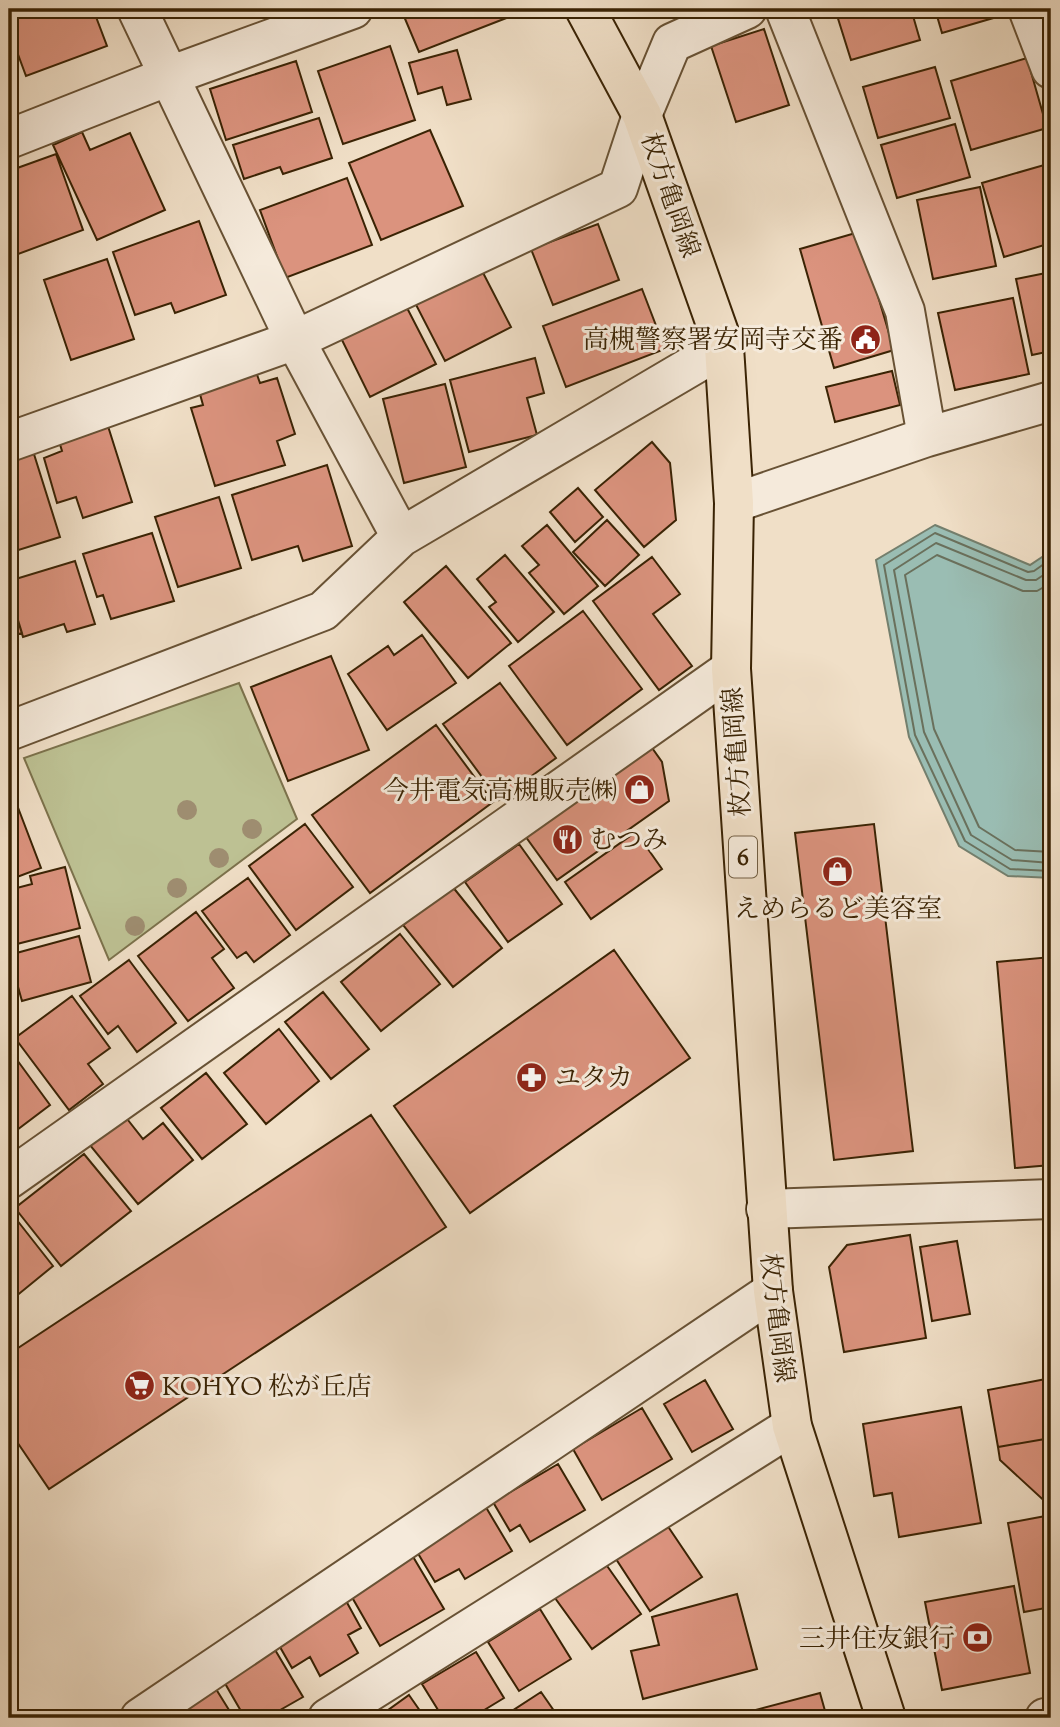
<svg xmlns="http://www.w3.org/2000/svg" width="1060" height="1727" font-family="'Sorts Mill Goudy','Noto Serif JP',serif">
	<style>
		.green { fill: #bdc193; stroke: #7c724c; stroke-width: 2 }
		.water { fill: #9abdb3; stroke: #747f6d; stroke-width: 2 }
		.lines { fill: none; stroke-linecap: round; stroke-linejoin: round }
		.shore { stroke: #6a705c; stroke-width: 2 }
		.building { fill: #db937e; stroke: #3a2304; stroke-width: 2 }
		.minor-casing { stroke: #685235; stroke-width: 42 }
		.major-casing { stroke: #3a2304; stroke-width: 42 }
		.minor { stroke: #f5eadb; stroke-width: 38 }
		.major { stroke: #f0dfc7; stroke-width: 38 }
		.tree { fill: #9e8d70 }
		.labels { text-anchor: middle; stroke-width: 6; stroke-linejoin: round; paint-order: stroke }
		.shield { fill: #f5eadb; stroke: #725f44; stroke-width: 2 }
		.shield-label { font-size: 24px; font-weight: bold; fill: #3a2304 }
		.street-label { font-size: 26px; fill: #3a2304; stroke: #f5eadb }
		.poi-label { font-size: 26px; fill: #3a2304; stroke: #f5eadb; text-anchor: end }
	</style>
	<rect width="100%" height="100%" fill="#f0dfc7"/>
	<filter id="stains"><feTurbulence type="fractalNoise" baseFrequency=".00286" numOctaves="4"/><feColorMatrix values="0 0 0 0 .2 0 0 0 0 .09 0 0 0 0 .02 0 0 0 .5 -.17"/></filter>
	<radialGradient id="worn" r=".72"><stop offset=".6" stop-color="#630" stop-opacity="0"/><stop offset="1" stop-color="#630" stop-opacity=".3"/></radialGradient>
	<path class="green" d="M239,683L297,819L109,960L24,758Z"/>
	<path class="water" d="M935,525L1030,565L1051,551V878L1008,876L959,846L909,737L876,560Z"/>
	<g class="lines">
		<path class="shore" d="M1051,559L1034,571L1028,572L935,533L884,565L915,735L965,841L1010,869L1051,871
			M1051,570L1036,580H1026L936,543L894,570L924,732L971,835L1012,860L1051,863
			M1051,583L1037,591H1023L937,555L905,575L934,729L979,827L1015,850L1051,852"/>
	</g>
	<path class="building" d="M9,9H93L107,46L26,76L9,30Z
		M416,9H506L509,17L419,52L403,14Z
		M835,9H911L920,40L851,60Z
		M935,9H1013L1014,12L942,33Z
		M764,29L789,105L736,122L711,46Z
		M390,46L415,120L343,144L318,71Z
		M457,50L471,99L447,105L442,87L418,94L409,63Z
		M1027,58L1047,128L971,150L951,81Z
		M296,61L312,112L226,140L210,89Z
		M935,67L950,118L878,138L863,87Z
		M319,118L332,158L283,174L280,167L244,179L233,145Z
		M955,124L970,177L897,198L881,145Z
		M430,130L463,206L381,240L349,163Z
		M82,132L90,150L130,133L165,210L97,240L53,145Z
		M56,154L83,230L10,257L9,184L12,183L9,171Z
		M1051,163V243L1004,257L982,183Z
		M347,178L372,245L285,278L260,210Z
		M980,187L996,266L933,279L917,200Z
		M199,221L226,295L175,313L171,303L135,315L113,252Z
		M598,224L619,280L553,305L531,249Z
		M859,232L894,350L834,368L800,249Z
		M107,259L134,339L71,360L44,280Z
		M478,263L511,327L445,361L412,297Z
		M1051,272V351L1032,355L1016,279Z
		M642,289L665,349L566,387L543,326Z
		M1013,298L1029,374L955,390L938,313Z
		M405,304L436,364L370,397L340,336Z
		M535,358L544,393L527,398L537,435L469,452L450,380Z
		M255,369L260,383L277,378L295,434L277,441L285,465L215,486L191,408L203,405L198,387Z
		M892,371L900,405L835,422L826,387Z
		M445,384L466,467L404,483L383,399Z
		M107,423L132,502L83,518L76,497L57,503L44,458L62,451L58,438Z
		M652,442L670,463L676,520L644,547L595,490Z
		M33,451L60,537L9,553V459Z
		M327,465L352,546L303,561L298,546L252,560L232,495Z
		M578,488L603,517L575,542L550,512Z
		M219,497L241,568L178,587L155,517Z
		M607,520L639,555L605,586L573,552Z
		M547,525L598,586L564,614L529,573L539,565L522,546Z
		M152,533L174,601L111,619L103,595L97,597L83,554Z
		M505,555L554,612L518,642L489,607L496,602L477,579Z
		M652,557L680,594L653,614L692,666L659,690L593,601Z
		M75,561L95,624L67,632L64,624L23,637L9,591V581Z
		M446,566L511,643L468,678L404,602Z
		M9,591L22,633L9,637Z
		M583,611L642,689L567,745L509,666Z
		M422,635L456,683L387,730L348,674L388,646L394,655Z
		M331,656L369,750L288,781L251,687Z
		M500,683L556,758L499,800L443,724Z
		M436,725L493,802L370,893L312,815Z
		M650,745L662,762L669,801L557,880L523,833Z
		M9,784L41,868L9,880Z
		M305,824L353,887L296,930L249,866Z
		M874,824L913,1151L834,1160L795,833Z
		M636,832L662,869L591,919L565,882Z
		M519,844L562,904L508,942L465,882Z
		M65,867L80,928L13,945L9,928V890L32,884L30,876Z
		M248,878L290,935L254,962L246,952L237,958L202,911Z
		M452,886L502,948L453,987L403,925Z
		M196,912L224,949L212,958L234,988L188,1021L138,956Z
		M400,934L440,984L381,1031L341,982Z
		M79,936L91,982L22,1001L9,955Z
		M614,950L690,1058L470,1213L394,1106Z
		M1051,957V1165L1015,1168L997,962Z
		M129,960L176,1023L137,1052L118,1026L108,1034L80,996Z
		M323,992L369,1049L331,1079L285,1022Z
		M72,996L110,1048L88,1064L103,1084L69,1110L15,1038Z
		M279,1029L319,1081L266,1124L224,1073Z
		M9,1049L50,1105L9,1136Z
		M206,1073L247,1124L202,1159L161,1108Z
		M124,1115L143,1139L163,1123L193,1160L138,1204L89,1144Z
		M371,1115L446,1227L49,1489L11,1433L9,1415V1354Z
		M84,1154L131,1211L61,1266L15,1208Z
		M9,1210L53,1266L9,1302Z
		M910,1235L926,1338L844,1352L829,1267L847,1245Z
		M957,1241L970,1314L932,1321L920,1247Z
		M1051,1378V1438L998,1447L988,1390Z
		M705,1380L733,1429L692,1452L664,1404Z
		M961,1407L981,1523L899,1537L892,1493L874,1496L863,1424Z
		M642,1408L672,1459L602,1500L573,1449Z
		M1051,1438V1507L1000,1460L998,1447Z
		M558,1464L585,1510L530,1542L520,1525L510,1531L493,1502Z
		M484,1504L512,1551L465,1579L459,1569L435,1582L413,1545Z
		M1051,1515V1607L1024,1612L1008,1523Z
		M667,1525L702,1577L650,1611L616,1559Z
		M412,1555L444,1609L380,1646L349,1592Z
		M605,1563L641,1614L592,1649L555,1598Z
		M1014,1586L1030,1673L942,1690L925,1602Z
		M737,1594L757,1669L643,1699L631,1651L659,1645L652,1617Z
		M345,1599L361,1628L348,1635L358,1653L320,1676L310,1657L292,1668L276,1640Z
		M540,1609L571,1659L519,1691L488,1642Z
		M271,1643L303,1697L266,1718H245L219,1673Z
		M476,1652L504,1698L471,1718H443L422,1684Z
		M211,1681L234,1718H146Z
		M541,1692L559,1718H501Z
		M820,1693L827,1718H729V1717Z
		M409,1695L425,1718H377Z"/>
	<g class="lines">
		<defs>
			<path id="minor" d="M137,9L295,340L401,537
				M1028,9L1051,69
				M9,139L169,76L353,9
				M927,437L1051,401
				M9,442L295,340L618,188L642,115L672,43L747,9
				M734,503L927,437L905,311L785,9
				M9,731L323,611L401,537L724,347
				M9,1179L731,669
				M766,1209L1051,1199
				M140,1718L773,1291
				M328,1718L792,1426
				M1045,1718H1051"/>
			<path id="major" d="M585,9L642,115L724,347L734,503L731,669L773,1291L792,1426L886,1718"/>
		</defs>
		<use href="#minor" class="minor-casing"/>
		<use href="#major" class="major-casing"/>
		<use href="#minor" class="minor"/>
		<use href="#major" class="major"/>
	</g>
	<g class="tree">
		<circle cx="187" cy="810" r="10"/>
		<circle cx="252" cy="829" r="10"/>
		<circle cx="219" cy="858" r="10"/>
		<circle cx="177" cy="888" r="10"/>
		<circle cx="135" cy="926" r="10"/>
	</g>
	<defs>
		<symbol id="civic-disc" viewBox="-11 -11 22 22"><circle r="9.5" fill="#8f2418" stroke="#f5eadb"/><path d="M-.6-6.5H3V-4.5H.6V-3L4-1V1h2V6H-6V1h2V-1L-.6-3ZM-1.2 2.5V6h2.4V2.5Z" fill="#fff"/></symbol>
		<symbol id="shop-disc" viewBox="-11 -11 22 22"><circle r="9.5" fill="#8f2418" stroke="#f5eadb"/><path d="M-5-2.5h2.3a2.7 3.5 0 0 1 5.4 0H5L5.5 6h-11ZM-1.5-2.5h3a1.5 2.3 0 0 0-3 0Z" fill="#fff"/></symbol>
		<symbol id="restaurant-disc" viewBox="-11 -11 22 22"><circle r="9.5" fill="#8f2418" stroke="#f5eadb"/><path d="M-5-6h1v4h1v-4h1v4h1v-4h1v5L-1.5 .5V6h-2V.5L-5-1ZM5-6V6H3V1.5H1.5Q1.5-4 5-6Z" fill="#fff"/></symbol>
		<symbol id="pharmacy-disc" viewBox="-11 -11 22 22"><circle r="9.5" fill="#8f2418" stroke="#f5eadb"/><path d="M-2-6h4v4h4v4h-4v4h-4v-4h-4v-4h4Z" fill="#fff"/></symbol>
		<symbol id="supermarket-disc" viewBox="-11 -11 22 22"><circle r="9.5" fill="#8f2418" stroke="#f5eadb"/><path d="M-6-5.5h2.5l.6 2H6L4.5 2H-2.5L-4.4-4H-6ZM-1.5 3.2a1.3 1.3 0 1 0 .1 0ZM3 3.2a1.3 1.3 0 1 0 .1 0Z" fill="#fff"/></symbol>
		<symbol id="bank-disc" viewBox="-11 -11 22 22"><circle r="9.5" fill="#8f2418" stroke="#f5eadb"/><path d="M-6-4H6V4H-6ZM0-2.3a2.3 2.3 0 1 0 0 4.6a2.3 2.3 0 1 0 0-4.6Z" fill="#fff"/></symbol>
	</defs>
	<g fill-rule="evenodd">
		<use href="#civic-disc" x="848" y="322" width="35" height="35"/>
		<use href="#shop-disc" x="622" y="772" width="35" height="35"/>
		<use href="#restaurant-disc" x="550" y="822" width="35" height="35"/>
		<use href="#shop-disc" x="820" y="854" width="35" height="35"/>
		<use href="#pharmacy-disc" x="514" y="1060" width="35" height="35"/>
		<use href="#supermarket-disc" x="122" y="1368" width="35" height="35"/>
		<use href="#bank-disc" x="960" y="1620" width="35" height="35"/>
	</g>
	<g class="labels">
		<rect class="shield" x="729" y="836.5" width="28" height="41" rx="5"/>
		<g class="shield-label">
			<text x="743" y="865">6</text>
		</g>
		<g class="street-label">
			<text transform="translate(671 195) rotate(71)" y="9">枚方亀岡線</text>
			<text transform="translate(736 752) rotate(-94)" y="9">枚方亀岡線</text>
			<text transform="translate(778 1318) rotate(83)" y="9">枚方亀岡線</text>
		</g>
		<g class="poi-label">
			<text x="843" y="348">高槻警察署安岡寺交番</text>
			<text x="617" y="799">今井電気高槻販売㈱</text>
			<text x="590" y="848" text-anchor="start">むつみ</text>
			<text x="838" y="917" text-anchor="middle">えめらるど美容室</text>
			<text x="555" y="1086" text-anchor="start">ユタカ</text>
			<text x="162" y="1395" text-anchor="start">KOHYO 松が丘店</text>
			<text x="955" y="1647">三井住友銀行</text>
		</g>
	</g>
	<rect width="1060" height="1727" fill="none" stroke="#f0dfc7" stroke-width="35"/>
	<rect x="10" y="10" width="1039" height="1706" fill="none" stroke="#3a2304" stroke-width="3.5"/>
	<rect x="18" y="18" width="1025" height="1692" fill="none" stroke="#3a2304" stroke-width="2"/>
	<rect width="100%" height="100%" filter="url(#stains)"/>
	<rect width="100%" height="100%" fill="url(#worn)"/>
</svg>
